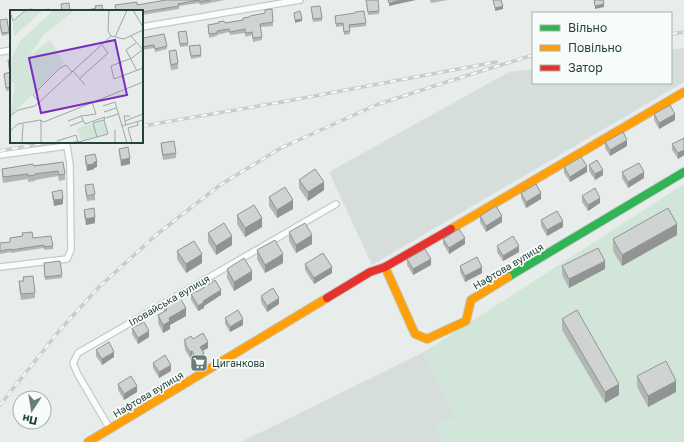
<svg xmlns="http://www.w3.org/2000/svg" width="684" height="442" font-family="'Golos Text',sans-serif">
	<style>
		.built { fill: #d6dedb }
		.green { fill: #d1e6d8 }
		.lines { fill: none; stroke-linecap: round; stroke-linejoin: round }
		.street-casing { stroke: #c5cac8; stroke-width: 8 }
		.fast-casing { stroke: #c3cbc8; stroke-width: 10 }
		.slow-casing { stroke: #c3cbc8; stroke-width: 10 }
		.jam-casing { stroke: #c3cbc8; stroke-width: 10 }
		.street { stroke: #fcfcfc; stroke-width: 5.5 }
		.fast { stroke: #30b455; stroke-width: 8 }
		.slow { stroke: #ff9f0a; stroke-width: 8 }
		.jam { stroke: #e5322d; stroke-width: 8 }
		.rail-casing { stroke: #c9cdcc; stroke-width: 3.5 }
		.rail { stroke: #f7fbf9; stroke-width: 2; stroke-dasharray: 6; stroke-linecap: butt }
		.wall { fill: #b2b6b5 }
		.shaded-wall { fill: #919493 }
		.building { fill: #cfd4d2; stroke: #919493 }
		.labels { text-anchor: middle; stroke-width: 3.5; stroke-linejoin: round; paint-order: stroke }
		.street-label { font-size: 10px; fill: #24423a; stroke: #f7fbf9 }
		.poi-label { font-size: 10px; fill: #24423a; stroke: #f7fbf9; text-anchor: start }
		.inset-road { fill: none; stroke: #9aa9a4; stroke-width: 1 }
		.view { fill: #7b2cbf; fill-opacity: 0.15; stroke: #7b2cbf; stroke-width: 2 }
		.inset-edge { fill: none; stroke: #24423a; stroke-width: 2 }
	</style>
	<rect width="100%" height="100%" fill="#e8edeb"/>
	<path class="built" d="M684,48V82L372,265L329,172L509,72L533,69V83H671V50Z
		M424,352L456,417L436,426L444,442H241Z"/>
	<path class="green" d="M684,184V442H444L436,426L456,417L424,352Z"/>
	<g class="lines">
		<defs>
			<path id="street" d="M142,27L300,0
				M0,52L11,50
				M0,155L67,146L70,165L71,250L67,259L0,267
				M110,429L77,373L73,363L78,353L336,204"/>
			<path id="fast" d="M508,277L684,172"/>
			<path id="slow" d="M451,229L684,92
				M385,267L415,334L427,339L466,321L471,300L508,277
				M88,442L327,298"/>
			<path id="jam" d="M327,298L370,272L385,267L451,229"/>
		</defs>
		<use href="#street" class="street-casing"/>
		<use href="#fast" class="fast-casing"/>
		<use href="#slow" class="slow-casing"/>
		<use href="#jam" class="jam-casing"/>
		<use href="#street" class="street"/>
		<use href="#fast" class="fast"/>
		<use href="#slow" class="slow"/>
		<use href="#jam" class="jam"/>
		<defs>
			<path id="rail" d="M671,34L684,32
				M142,126L282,102L496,62
				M0,151L50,142
				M0,405L59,331L99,287L156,235L220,185L281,148L376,105L437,85L533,55"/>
		</defs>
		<use href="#rail" class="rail-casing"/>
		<use href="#rail" class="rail"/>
	</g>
	<path class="wall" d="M166,0H225L200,5L199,3L179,6V9L142,15V11H116L115,5H137Z
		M366,0H378L379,14L368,15Z
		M430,0H448L431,3Z
		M311,7L322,18V21L313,22Z
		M265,10L273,22V26L260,27L262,40L253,42L252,35L245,37V33L230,35L229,32L217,35V36L209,38L208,25L243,20L265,13Z
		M335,16L366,23V26L349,28L350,34L344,35L343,26L336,27Z
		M0,20L9,32V34L2,36L0,27Z
		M178,32L188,43V46L180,47Z
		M142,36L143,38L167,46V49L155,52L154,48L142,50Z
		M189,46L201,55V57L191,59Z
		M169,51L178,63V69L171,70L169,57Z
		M8,60H11V90L6,91L4,74L9,72Z
		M654,114L675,120L659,129L654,120Z
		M684,138V155L678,159L672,150V144Z
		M605,142L627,146L610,156L605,148Z
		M161,143L176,153V158L163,160L161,149Z
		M119,149L130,164L121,166L119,154Z
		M85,156L97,167L94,168V169L87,171L85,162Z
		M63,162L65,174V180L59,181L58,176L35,180V181L28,182V179L3,183L2,175V169Z
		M589,165L603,175L595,180L589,171Z
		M564,167L587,172L570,182L564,173Z
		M622,172L644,178L628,188L622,178Z
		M299,180L324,190L308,201L299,188Z
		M85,185L95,194V200L87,201L85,191Z
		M52,192L63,204L54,206L52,197Z
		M521,193L541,199L526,208L521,198Z
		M582,196L600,203L588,211L582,202Z
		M269,197L293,209L277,218L269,206Z
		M84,210L95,223L86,225L84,216Z
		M237,215L262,227L245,237L237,224Z
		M480,216L502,222L486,232L480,222Z
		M541,220L563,227L547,236L541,226Z
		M289,232L312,244L296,253L289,241Z
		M22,233L53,246V249L44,250V248L11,253V252L0,254V243L10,242V238L22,236Z
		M208,233L232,245L216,255L208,242Z
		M677,235L622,266L613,251V239Z
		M443,239L465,244L449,254L443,244Z
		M497,246L519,252L503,261L497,252Z
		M257,250L283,263L265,273L257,259Z
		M177,251L202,263L186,273L177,259Z
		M407,259L431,265L413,275L407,265Z
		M44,263L62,275V278L45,280Z
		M305,264L332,273L314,284L305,270Z
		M460,266L482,273L465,282L460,272Z
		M562,266L605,269L569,288L562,275Z
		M227,269L252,280L234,291L227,278Z
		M23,277L35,293V298L21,300L19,287V281H23Z
		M197,292L221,295L204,306V308L198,311L191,300V294Z
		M261,296L279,304L267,312L261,302Z
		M164,305L186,316L170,325V329L163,333L158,323V315L164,312Z
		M225,318L243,325L230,332L225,324Z
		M562,319L619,395L605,403L562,330Z
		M132,328L149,337L138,344L132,334Z
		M193,339L208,348L203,351L204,359L196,364L192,357L190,358L185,350L184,340Z
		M96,350L114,357L102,365L96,356Z
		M153,363L171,371L159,378L153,368Z
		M637,376L676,392L648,407L637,387Z
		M118,384L137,392L124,400L118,390Z"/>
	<path class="shaded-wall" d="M402,0H416L389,6V3Z
		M604,4V7L595,9V6Z
		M503,6V9L495,11V8Z
		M302,19V21L295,23V20Z
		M675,114V120L659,129V123Z
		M627,140V146L610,156V150Z
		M684,150V155L678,159V153Z
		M130,158V164L121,166V160Z
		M94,162H97V167L94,168V169L87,171V165Z
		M587,166V172L570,182V177Z
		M603,170V175L595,180V174Z
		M644,172V178L628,188V182Z
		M324,182V190L308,201V192Z
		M541,193V199L526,208V202Z
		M600,198V203L588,211V205Z
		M63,199V204L54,206V200Z
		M293,200V209L277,218V210Z
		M502,216V222L486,232V226Z
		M95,217V223L86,225V219Z
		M262,218V227L245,237V228Z
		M563,221V227L547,236V230Z
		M677,224V235L622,266V255Z
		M312,235V244L296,253V245Z
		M232,236V245L216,255V246Z
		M465,238V244L449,254V248Z
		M519,246V252L503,261V256Z
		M202,254V263L186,273V264Z
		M283,254V263L265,273V265Z
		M431,259V265L413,275V269Z
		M605,261V269L569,288V279Z
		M332,267V273L314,284V278Z
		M482,267V273L465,282V276Z
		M252,271V280L234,291V282Z
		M221,290V295L204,306V308L198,311V306L203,301Z
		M279,298V304L267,312V306Z
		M186,308V316L170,325V329L163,333V325L169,318Z
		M243,319V325L230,332V327Z
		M149,331V337L138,344V338Z
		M208,342V348L200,352V347Z
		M192,351V357L190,358V352Z
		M114,352V357L102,365V359Z
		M204,353V359L196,364V358Z
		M171,365V371L159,378V372Z
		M676,381V392L648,407V396Z
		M619,384V395L605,403V392Z
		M137,386V392L124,400V394Z"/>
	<path class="building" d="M166,0H199L178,4L179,6L142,12V11H116L115,5L137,2V5Z
		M199,0H210L200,2Z
		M366,0H378L379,11L368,12Z
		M388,0H402L389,3Z
		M493,0H501L503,6L495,8Z
		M594,0H603L604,4L595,6Z
		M69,3L70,11H62L61,4Z
		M102,5L103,11H84L96,8L95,6Z
		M320,6L322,18L313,19L311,7Z
		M32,9L33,11H19Z
		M49,9L50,11H36Z
		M272,9L273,22L260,24L262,37L253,38L252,32L245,33V29L230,32L229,29L217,31V33L209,34L208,25L219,23L218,22L224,21L225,23L243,20V18L250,17V16L265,13V10Z
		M300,11L302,19L295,20L294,13Z
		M364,11L366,23L349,25L350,31L344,32L343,23L336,24L335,16L355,13V12Z
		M7,19L9,32L2,33L0,24V20Z
		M186,31L188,43L180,44L178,32Z
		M164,34L167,46L155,49L154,45L142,47V36L143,38Z
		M200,45L201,55L191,56L189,46Z
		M176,50L178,63L171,65L169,51Z
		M8,60H11V87L6,88L4,74L10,72Z
		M670,105L675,114L659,123L654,114Z
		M623,132L627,140L610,150L605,142Z
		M684,138V150L678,153L672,144Z
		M174,141L176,153L163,155L161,143Z
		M128,147L130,158L121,160L119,149Z
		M95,154L97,162H94V164L87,165L85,156Z
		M581,157L587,166L570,177L564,167Z
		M597,160L603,170L595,174L589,165Z
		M63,162L65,174L59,175L58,171L35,174V175L28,176V174L3,177L2,169L33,164L34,166Z
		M639,163L644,172L628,182L622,172Z
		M315,169L324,182L308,192L299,180Z
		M93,184L95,194L87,196L85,185Z
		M536,184L541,193L526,202L521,193Z
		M285,187L293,200L277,210L269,197Z
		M595,188L600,198L588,205L582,196Z
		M62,190L63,199L54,200L52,192Z
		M254,205L262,218L245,228L237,215Z
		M496,206L502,216L486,226L480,216Z
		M94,208L95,217L86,219L84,210Z
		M668,208L677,224L622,255L613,239Z
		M557,211L563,221L547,230L541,220Z
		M224,223L232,236L216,246L208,233Z
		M305,223L312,235L296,245L289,232Z
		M459,229L465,238L449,248L443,239Z
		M32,232L33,238L51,236L53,246L44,247V245L11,250V249L0,251V243L10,242V238L23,236L22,233Z
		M513,236L519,246L503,256L497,246Z
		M275,240L283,254L265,265L257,250Z
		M194,241L202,254L186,264L177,251Z
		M598,248L605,261L569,279L562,266Z
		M425,249L431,259L413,269L407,259Z
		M323,253L332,267L314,278L305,264Z
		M477,257L482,267L465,276L460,266Z
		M244,258L252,271L234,282L227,269Z
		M60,261L62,275L45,277L44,263Z
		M33,276L35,293L21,294L19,281H24L23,277Z
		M215,280L221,290L203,301L204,302L198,306L191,294L196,291L197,292Z
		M273,288L279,298L267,306L261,296Z
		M179,296L186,308L169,318L170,321L163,325L158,315L167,310L164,305Z
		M238,310L243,319L230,327L225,318Z
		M577,310L619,384L605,392L562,319Z
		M144,322L149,331L138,338L132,328Z
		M203,333L208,342L200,347L204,353L196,358L192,351L190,352L185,344L186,343L184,340L191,336L193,339Z
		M109,342L114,352L102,359L96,350Z
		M165,355L171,365L159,372L153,363Z
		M666,361L676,381L648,396L637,376Z
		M131,376L137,386L124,394L118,384Z"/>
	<defs>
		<symbol id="supermarket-square" viewBox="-11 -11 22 22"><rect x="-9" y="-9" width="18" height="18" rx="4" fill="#697e78" stroke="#f7fbf9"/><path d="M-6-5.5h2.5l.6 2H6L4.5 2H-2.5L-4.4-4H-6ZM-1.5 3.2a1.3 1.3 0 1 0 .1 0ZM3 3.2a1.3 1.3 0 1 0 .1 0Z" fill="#fff"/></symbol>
	</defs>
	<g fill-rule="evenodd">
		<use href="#supermarket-square" x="189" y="353" width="20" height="20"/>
	</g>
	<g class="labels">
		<g class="street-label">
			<text transform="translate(508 266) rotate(-31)" y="4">Нафтова вулиця</text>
			<text transform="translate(169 300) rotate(-30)" y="4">Іловайська вулиця</text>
			<text transform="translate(148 394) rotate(-31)" y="4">Нафтова вулиця</text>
		</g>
		<g class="poi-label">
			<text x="212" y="367">Циганкова</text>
		</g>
	</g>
	<g transform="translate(10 10)">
		<rect width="133" height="133" fill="#e8edeb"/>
		<path d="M17,0H33L4,26L3,12ZM44,0H65L34,24L19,46L40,30L54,53L0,106L4,80V73L0,72L2,48L10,31ZM94,110L98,124L71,131L67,118Z" fill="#d1e6d8"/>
		<path class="inset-road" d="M123,0L133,17M0,2L3,11L16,0M101,26L114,29L133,20M121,26L133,40M105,27L117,0M126,33L116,40L127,61M133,39L122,48L101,56L104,69L133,58M63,61L75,75M69,69L98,43L92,35M29,92L23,85L50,58L56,55L62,62M93,96L105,92L117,133M94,102L106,98M0,106L8,100L25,96L101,26L98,21L99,0M71,106L86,104L82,92M96,108L108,104M58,111L71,106L75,114L95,107L94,110M115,111L133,104M116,115L114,106H120M60,116L73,111M112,116L133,110M105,120V133M0,121L8,114L30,110L34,112L133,72M47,131L66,125L68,131L61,133M68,131L69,132L98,124L94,110L83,113L87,127M12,133L13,114M31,133V110M122,133L118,118L128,115L127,112"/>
		<path class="view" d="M105,30L117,85L31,103L19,48Z"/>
		<rect width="133" height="133" class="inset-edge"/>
	</g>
	<rect x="532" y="12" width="140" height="72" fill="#f7fbf9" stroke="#a3b1ad"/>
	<rect x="540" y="25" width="20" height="6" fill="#30b455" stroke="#a3b1ad"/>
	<text x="568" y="32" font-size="12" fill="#24423a">Вільно</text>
	<rect x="540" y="45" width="20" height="6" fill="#ff9f0a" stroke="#a3b1ad"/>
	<text x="568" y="52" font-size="12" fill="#24423a">Повільно</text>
	<rect x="540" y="65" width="20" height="6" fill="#e5322d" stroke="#a3b1ad"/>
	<text x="568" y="72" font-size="12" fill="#24423a">Затор</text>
	<g transform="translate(32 410) rotate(192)"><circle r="19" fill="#f7fbf9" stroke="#a3b1ad"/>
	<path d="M0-3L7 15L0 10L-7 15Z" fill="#697e78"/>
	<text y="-6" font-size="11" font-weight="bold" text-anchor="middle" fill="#24423a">Пн</text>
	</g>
</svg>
